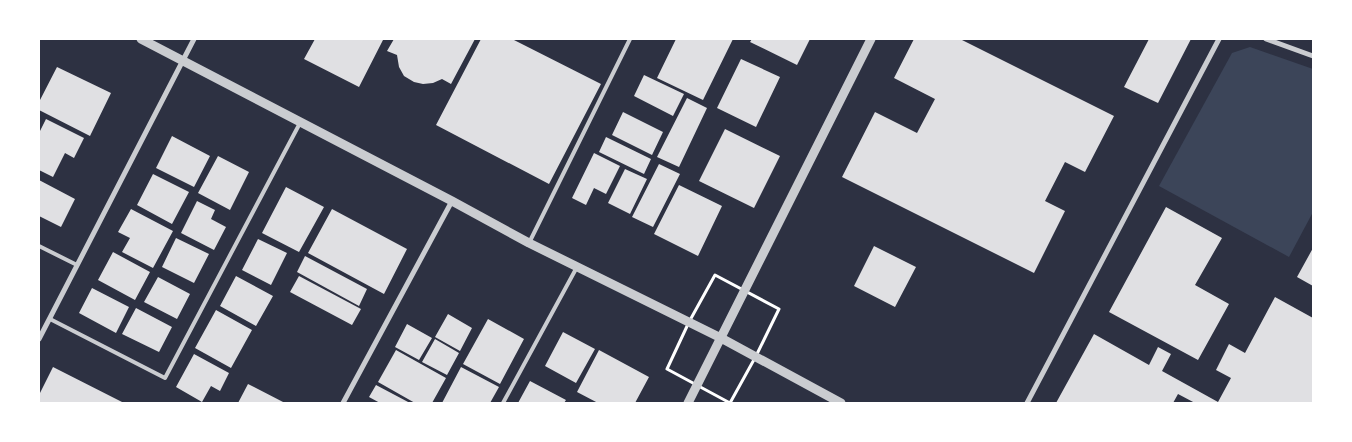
<svg xmlns="http://www.w3.org/2000/svg" width="1352" height="442" font-family="'Archivo Narrow',sans-serif">
	<style>
		.green { fill: #3c4559 }
		.building { fill: #e0e0e3 }
		.lines { fill: none; stroke-linecap: round; stroke-linejoin: round }
		.path { stroke: #fff; stroke-width: 3 }
		.service { stroke: #caccd0; stroke-width: 4 }
		.minor { stroke: #caccd0; stroke-width: 5 }
		.tertiary { stroke: #caccd0; stroke-width: 9 }
	</style>
	<rect width="100%" height="100%" fill="#2d3142"/>
	<path class="green" d="M1250,47L1313,69V212L1289,257L1159,186L1232,53Z"/>
	<path class="building" d="M315,39H381L383,40L359,87L304,59Z
		M394,39H475L451,84L442,79L433,83L423,84L414,82L404,76L399,67L397,55L387,51Z
		M481,39H512L601,84L549,184L436,125Z
		M676,39H733L703,100L657,78Z
		M752,39H810L797,65L750,42Z
		M914,39H960L1114,116L1085,172L1065,162L1045,201L1065,211L1034,273L842,177L875,112L917,133L935,99L894,78Z
		M1149,39H1191L1158,103L1124,87Z
		M741,59L780,77L756,127L717,108Z
		M57,67L111,93L90,136L39,110V102Z
		M644,75L684,94L673,116L634,96Z
		M687,98L707,108L679,167L657,157Z
		M623,112L663,132L652,155L612,135Z
		M46,119L84,138L74,158L65,153L53,177L39,170V133Z
		M725,129L780,156L754,208L699,181Z
		M172,136L210,156L194,187L156,168Z
		M606,137L651,159L644,174L599,152Z
		M594,153L620,166L606,194L594,188L586,205L572,198Z
		M218,156L249,172L230,210L198,193Z
		M659,164L680,174L653,227L632,217Z
		M625,169L647,179L630,214L608,203Z
		M153,174L189,192L172,224L137,205Z
		M39,180L75,199L61,227L39,216Z
		M679,185L722,206L698,256L654,234Z
		M286,187L324,207L299,252L262,233Z
		M197,201L215,210L211,219L226,227L214,250L181,233Z
		M1166,207L1222,238L1195,285L1229,304L1198,360L1109,312Z
		M131,209L173,231L153,268L122,252L130,238L118,232Z
		M332,209L407,249L384,294L308,253Z
		M176,238L209,254L194,283L162,267Z
		M258,239L287,253L271,285L242,270Z
		M874,246L916,267L895,307L854,286Z
		M1313,248V286L1297,277Z
		M113,252L150,272L135,300L98,280Z
		M305,256L367,289L359,306L297,272Z
		M236,276L273,296L256,326L220,306Z
		M299,276L361,309L352,325L290,292Z
		M158,277L190,294L177,319L144,302Z
		M92,288L129,307L116,333L79,313Z
		M1275,297L1313,318V403H1195L1178,394L1173,403H1056L1094,334L1149,365L1158,347L1171,354L1162,371L1218,402L1231,378L1216,370L1229,344L1245,353Z
		M136,308L172,327L159,352L122,334Z
		M216,310L252,330L231,368L195,348Z
		M448,314L472,328L460,351L435,337Z
		M488,319L524,339L500,384L463,364Z
		M407,324L432,338L419,360L395,347Z
		M563,332L595,349L576,383L545,366Z
		M435,339L459,353L447,375L422,362Z
		M396,350L446,378L432,403H415L378,382Z
		M599,350L649,377L635,403H598L577,392Z
		M194,354L229,373L220,391L211,386L202,402L176,387Z
		M53,367L124,403H39V395Z
		M461,367L499,387L490,403H442Z
		M530,381L566,400L564,403H518Z
		M248,384L285,403H238Z
		M376,385L410,403H380L369,397Z"/>
	<g class="lines">
		<path class="path" d="M715,275L779,309L756,356L730,403L667,369L689,322Z"/>
		<path class="service" d="M529,243L630,39
			M39,246L77,265
			M50,319L165,378L300,123
			M503,403L577,267"/>
		<path class="minor" d="M1266,39L1313,56
			M39,339L194,39
			M343,403L452,201
			M1027,403L1219,39"/>
		<path class="tertiary" d="M141,39L452,201L529,243L721,338L841,403
			M688,403L871,39"/>
	</g>
	<rect width="1352" height="442" fill="none" stroke="#ffffff" stroke-width="80"/>
</svg>
